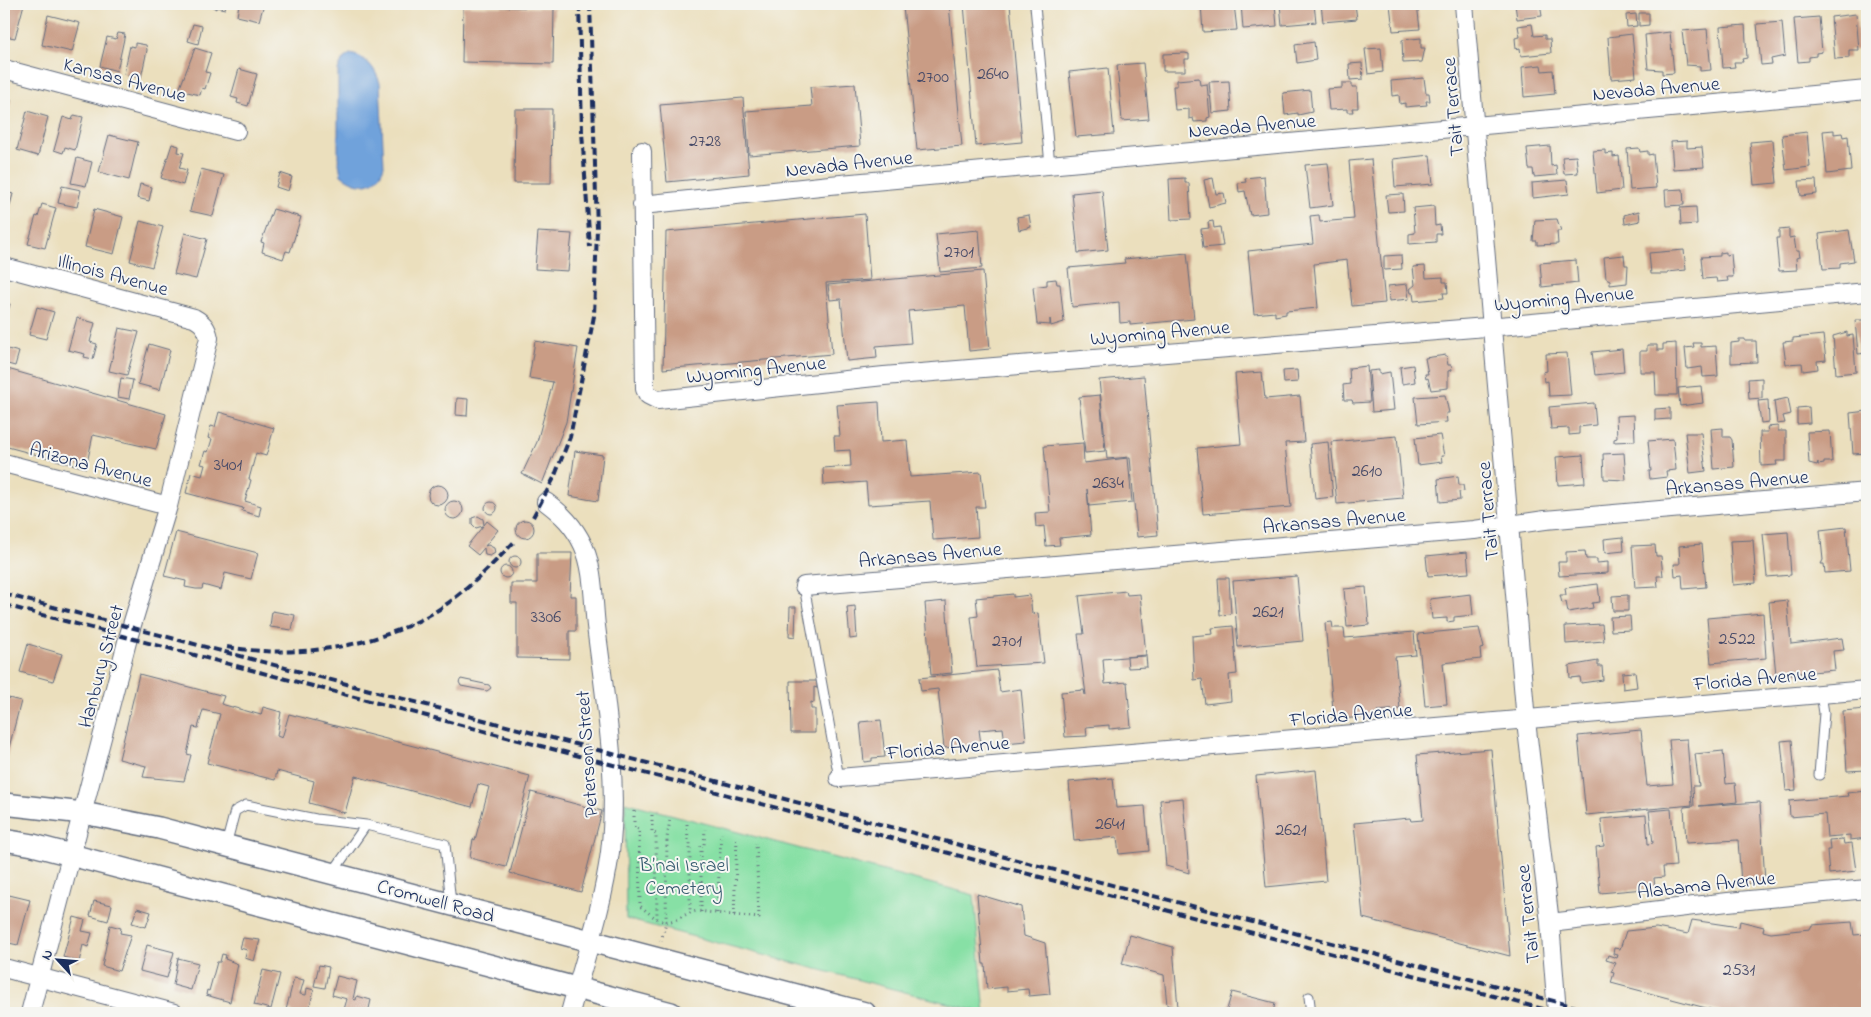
<svg xmlns="http://www.w3.org/2000/svg" width="1871" height="1017" font-family="'Indie Flower',sans-serif">
	<style>
		.green { fill: #87e0a5; stroke: #518882 }
		.water { fill: #70a2db; stroke: #46689c }
		.building { fill: #c99c85 }
		.lines { fill: none; stroke-linecap: round; stroke-linejoin: round }
		.service-casing { stroke: #646d7f; stroke-width: 11 }
		.minor-casing { stroke: #646d7f; stroke-width: 20 }
		.tertiary-casing { stroke: #646d7f; stroke-width: 24 }
		.path { stroke: #646d7f; stroke-width: 3; stroke-dasharray: 1 4; stroke-linecap: butt }
		.service { stroke: #fff; stroke-width: 9 }
		.minor { stroke: #fff; stroke-width: 18 }
		.tertiary { stroke: #fff; stroke-width: 21 }
		.rail { stroke: #1b2f5e; stroke-width: 4; stroke-dasharray: 8 4; stroke-linecap: butt }
		.labels { text-anchor: middle; stroke-width: 4; stroke-linejoin: round; paint-order: stroke }
		.number-label { font-size: 18px; fill: #464a68 }
		.street-label { font-size: 20px; fill: #1b2f5e; stroke: #f6f6f2 }
		.park-label { font-size: 20px; fill: #365b70; stroke: #f6f6f2 }
	</style>
	<rect width="100%" height="100%" fill="#f6f6f2"/>
	<filter id="ink" filterUnits="userSpaceOnUse"><feTurbulence type="fractalNoise" baseFrequency=".02" numOctaves="2"/><feDisplacementMap in="SourceGraphic" scale="10" xChannelSelector="R" yChannelSelector="G"/><feConvolveMatrix kernelMatrix="1 2 1 2 8 2 1 2 1" color-interpolation-filters="sRGB"/></filter>
	<filter id="wash" filterUnits="userSpaceOnUse"><feTurbulence type="fractalNoise" baseFrequency=".0096" numOctaves="4" result="noise"/><feDisplacementMap in="SourceGraphic" scale="20" xChannelSelector="R" yChannelSelector="G"/><feGaussianBlur stdDeviation="1.12" result="paint"/><feColorMatrix in="noise" values="0 0 0 0 0 0 0 0 0 0 0 0 0 0 0 0 0 1.4 0 .05"/><feComposite in="paint" operator="in"/></filter>
	<g filter="url(#wash)">
		<rect width="100%" height="100%" fill="#ebdfbd"/>
		<path class="green" d="M625,802L974,895L985,1013L626,919Z"/>
		<path class="water" d="M350,54C367,57 375,68 380,83L384,166C377,188 358,189 341,175L338,157V70L343,59Z"/>
		<g id="blocks">
			<path class="building" d="M4,4H24L15,38L4,36Z
				M208,4H226L225,9L216,7V9Z
				M239,4H264L259,21L237,16Z
				M929,4H949L962,146L917,150L903,6Z
				M964,4H1010L1022,142L976,146Z
				M1201,4H1234L1237,30L1203,32Z
				M1241,4H1275L1277,26L1243,29Z
				M1280,4H1314L1316,22L1282,25Z
				M1321,4H1355L1357,19L1323,22Z
				M1390,4H1417L1420,29L1393,31Z
				M1515,4H1540L1542,16L1517,19Z
				M463,6L554,8L553,64L462,62Z
				M1639,13H1649V25L1639,26Z
				M1636,14L1637,26L1627,27L1626,15Z
				M1856,14L1859,50H1849V58L1835,59L1831,17Z
				M48,15L80,23L72,52L42,45Z
				M1819,17L1822,52L1816,53V56L1809,57V61L1798,62L1794,19Z
				M1782,22L1785,56L1771,59L1772,64L1761,65L1757,24Z
				M193,24L202,26L198,44L188,41Z
				M1532,24L1534,36L1545,35V39H1550L1551,53L1521,56L1520,48L1516,49L1515,38L1520,37L1518,26Z
				M1745,25L1747,58L1742,59L1743,62H1734L1735,67L1723,68L1720,27Z
				M1707,29L1711,70L1700,71V66L1686,65L1682,31Z
				M1670,32L1674,73L1662,74V70L1648,69L1645,35Z
				M118,33L125,34L117,71L100,66L107,37L116,39Z
				M1632,34L1636,77L1611,79L1608,37Z
				M1421,38V48H1425L1422,62L1403,63L1402,40Z
				M1314,42L1316,60L1297,63L1295,45Z
				M135,43L146,45L147,50L141,78L124,74L130,46L135,47Z
				M195,48L211,53L205,72L210,73L205,89L202,88L200,95L179,90Z
				M1381,48L1383,72L1368,74L1365,49Z
				M1185,53L1189,54V59H1185V71H1163V54Z
				M1143,63L1149,119L1122,121L1117,65Z
				M1362,63L1363,79L1350,80L1349,64Z
				M1541,65L1542,71L1553,70L1555,94L1524,97L1522,67Z
				M1108,68L1114,134L1076,137L1069,72Z
				M239,69L257,74L248,106L237,103L238,99L231,97Z
				M1199,78L1200,85L1207,84L1210,117L1207,118V121L1194,122L1193,118L1189,119V109L1175,110L1173,86H1177V80Z
				M1424,78L1426,93H1429L1430,101H1426L1427,105L1405,107V103L1400,104L1399,95L1392,96L1391,81Z
				M1229,81L1231,111L1212,113L1209,82Z
				M1342,83H1352V87H1357L1358,108H1352L1353,112H1347V109L1329,110L1327,89L1342,88Z
				M855,84L860,146L749,155L746,111L812,106L810,87Z
				M1310,90L1312,112L1298,115V113L1285,115L1283,93Z
				M743,98L749,174L667,182L660,105Z
				M4,99L11,100L4,130Z
				M515,109H552L551,183H514Z
				M27,111L48,117L38,156L17,150Z
				M74,115L83,117L75,150L65,147L63,153L54,150L63,117L72,120Z
				M1834,130V134L1842,133L1843,137L1848,136L1851,171L1827,174L1823,131Z
				M1807,132L1810,167L1786,170L1782,135Z
				M109,135L138,142L129,180L99,172Z
				M1773,140L1777,183L1754,185L1750,142Z
				M1687,141V148L1702,147L1704,167L1673,169L1671,142Z
				M172,144L179,146L178,152L184,153L179,168L187,170L183,185L161,178Z
				M1550,146L1551,166L1556,165L1557,175L1534,177L1533,169H1529L1527,148Z
				M1639,148L1640,152L1648,151V155L1653,154L1656,188L1630,190L1627,149Z
				M1605,150V154L1613,153V157L1619,156L1622,190L1597,193L1593,151Z
				M1430,155L1433,184L1395,187L1393,159Z
				M1576,156L1578,173L1564,174L1562,157Z
				M77,158L92,162L86,186L71,183Z
				M1371,159L1385,303L1352,306L1347,260L1314,264L1318,308L1286,311V314L1275,316V312L1254,314L1248,251L1313,244L1310,216L1319,215L1320,222L1354,219L1349,161Z
				M1328,163L1333,205L1310,208L1305,165Z
				M201,169L224,175L213,216L190,211Z
				M280,173L292,177L288,191L276,187Z
				M1264,176L1267,213L1250,215L1245,191L1239,192L1238,183L1246,182L1245,178Z
				M1185,178V183H1189L1191,219L1171,220L1169,179Z
				M1213,178L1216,194L1224,193L1226,203L1209,207L1204,180Z
				M1567,180L1569,194L1533,198L1532,183Z
				M1816,180L1817,194L1801,196L1799,181Z
				M140,184L152,187L149,201L137,198Z
				M62,186L81,190L77,207L58,203Z
				M1683,189L1684,205L1666,206L1665,190Z
				M1102,190L1108,250L1078,253L1072,193Z
				M4,191L13,194L4,228Z
				M1403,194L1404,211L1388,212L1386,195Z
				M42,204L56,208L45,248L28,244L36,216L38,217Z
				M1434,206L1435,226L1440,225L1441,234H1436V242L1409,244V234L1415,233L1413,208Z
				M1696,207L1697,224L1681,225L1680,208Z
				M94,209L123,217L114,254L85,247Z
				M273,209L301,217L290,252L286,251L283,259L262,252L264,243L261,242Z
				M1639,211L1640,221L1625,224L1624,215Z
				M865,214L870,280L826,283L832,354L663,369L666,232Z
				M1029,215L1031,227L1019,230L1017,217Z
				M1557,219L1561,231H1557L1558,244L1537,245V241H1533L1535,220Z
				M140,221L163,227L152,267L130,261Z
				M1213,221L1214,228L1220,227L1223,246L1203,248L1201,229L1209,228L1208,222Z
				M1789,229V238L1794,237L1796,251H1799L1800,257L1796,258L1797,270L1779,271L1776,238H1779V230Z
				M979,230L982,268L940,272L936,234Z
				M1849,230L1854,261L1840,263V268L1823,269L1819,234Z
				M538,232L572,234L568,271L535,269Z
				M185,233L207,239L196,279L174,274Z
				M1684,250L1686,270L1668,272V274H1651L1649,253Z
				M1726,252V255L1731,254L1733,277H1727L1728,281L1717,282L1716,278L1703,279L1701,257L1720,256V253Z
				M1187,253L1194,319L1130,325V322L1120,323L1119,302L1072,307L1068,268L1125,263L1124,259Z
				M1401,255L1402,269L1384,270V256Z
				M1624,255L1625,265H1628L1627,283L1610,285V280L1606,278L1604,257Z
				M1576,260L1578,283L1542,287L1540,263Z
				M1425,266L1426,278L1443,277V282H1447L1448,293H1443L1444,298L1414,301L1413,293H1411L1410,289L1415,285L1413,267Z
				M983,271L990,349L969,351L965,306L908,311L911,343L876,346L877,358L847,361L841,299L830,300L828,285Z
				M1056,279L1057,284H1060L1064,322L1051,326L1050,319V325L1037,324L1033,287L1047,285V280Z
				M1407,284L1409,299L1389,301L1388,286Z
				M4,302L10,304L4,325Z
				M37,307L54,312L46,339L29,335Z
				M77,318L95,323L90,342L97,344L93,359L84,357L85,354L68,350Z
				M1855,320H1867V353L1858,354Z
				M119,328L139,332L127,375L109,371Z
				M1847,332V336L1853,335L1856,372L1836,374L1833,336Z
				M1823,335L1826,360L1817,361L1818,369L1803,371L1802,363L1786,364L1783,342L1793,341V338Z
				M1739,339H1745V341H1756L1757,362L1731,363V343L1739,342Z
				M535,341L578,348L566,422L542,484L522,474L537,442L553,382L529,378Z
				M1676,343L1677,395H1656L1655,372H1640V351H1647V345H1657V350H1663V344Z
				M1693,343H1701V347L1716,346L1718,376L1703,377L1702,367L1687,369L1685,348L1694,347Z
				M149,344L170,350L160,390L138,384Z
				M4,348L19,352L15,366L4,363Z
				M1622,349L1624,372L1595,375L1592,352Z
				M1567,353L1571,395L1549,396L1548,381L1544,382L1543,372L1547,371L1546,354Z
				M1446,355L1448,365H1451L1452,370L1448,371V388L1431,390L1428,378L1426,379L1425,374H1428L1425,358Z
				M1413,365L1415,382L1402,384L1400,367Z
				M1367,366L1370,402L1353,403L1352,400H1344L1343,385L1350,384L1349,368Z
				M4,368L166,414L156,449L93,435L86,468L4,446Z
				M1297,370L1298,382L1284,383L1283,371Z
				M1379,370V374L1390,372L1394,410L1372,412L1369,371Z
				M1262,372L1265,399L1300,396L1304,442L1285,443L1291,507L1203,514L1197,448L1241,444L1235,374Z
				M1144,376L1158,535L1137,537L1130,457L1107,459L1099,380Z
				M121,378L133,380L129,399L118,397Z
				M1762,378V398L1749,399L1748,379Z
				M1701,386L1703,403L1680,406L1678,388Z
				M1100,395L1105,451L1085,453L1079,397Z
				M1445,395L1449,413H1446L1447,422L1418,424L1415,397Z
				M457,398L468,399L467,416L456,415Z
				M1788,398L1791,414L1783,416L1785,423L1777,424L1774,401Z
				M1768,400L1769,422L1761,423L1758,401Z
				M879,402L881,442L907,440L910,477L981,472L985,507H976L978,537L933,540L930,501L868,505L866,482L824,485L823,468L851,466L850,450L835,451L834,436H840L837,405Z
				M1594,403L1596,425L1579,427V434L1569,435V428L1551,429L1549,407Z
				M1809,407L1810,423L1797,424V408Z
				M1670,408V419L1655,420V409Z
				M1867,411V453L1853,454L1850,413Z
				M219,412L274,428L266,456L256,453L249,479L251,480L245,501L261,506L259,516L242,511L243,508L186,493L191,473L202,476L205,465L201,464L205,451L208,452L212,439L208,438L211,426L215,427Z
				M1634,415L1635,441L1614,442V439L1617,438L1616,416Z
				M1778,426V431H1786V461H1776L1777,465L1761,466L1760,432H1768L1767,427Z
				M1723,428V437H1730L1732,440L1734,467L1714,469L1711,429Z
				M1830,431L1832,462H1824V464L1818,465V462L1817,465L1809,463L1807,432Z
				M1685,433H1701L1706,471L1690,473Z
				M1440,435L1444,456H1441L1442,462L1418,465L1415,438Z
				M1397,436L1403,498L1337,504L1331,442Z
				M1673,439L1676,470L1666,471L1667,477L1650,479L1649,471H1651L1648,441Z
				M1328,442L1333,497L1315,499L1310,444Z
				M1083,443L1084,463L1128,458L1132,502L1089,506L1087,489L1091,535L1059,538L1060,545L1046,546L1044,526L1036,527L1035,513L1050,512L1044,446Z
				M575,451L603,455L598,501L569,496Z
				M1624,453L1626,480L1604,479L1603,454Z
				M1583,455L1585,483L1558,485L1556,457Z
				M1458,476L1459,485H1463L1464,491L1459,492L1460,500L1440,502L1438,479Z
				M428 495a10 10 0 1 1 20 0a10 10 0 1 1-20 0Z
				M445 510a9 9 0 1 1 18 0a9 9 0 1 1-18 0Z
				M485 508a6 6 0 1 1 12 0a6 6 0 1 1-12 0Z
				M478,516L483,519L484,525L487,521L498,530L485,546L488,545L494,548L495,553L490,556L485,555L484,548L478,555L467,546L483,526L476,528L472,524V518Z
				M516 529a9 9 0 1 1 18 0a9 9 0 1 1-18 0Z
				M1846,527L1850,571L1825,573L1824,564H1821L1823,560L1820,530Z
				M176,532L258,553L251,579L225,573L221,590L203,585L202,589H196L185,587L186,581L164,576Z
				M1788,532L1791,575L1767,577L1763,534Z
				M1623,537L1624,551L1605,553L1604,539Z
				M1753,540L1756,583L1733,585L1730,541Z
				M1702,544L1706,587L1683,589L1682,575L1675,576L1674,564H1680L1679,546Z
				M1655,545L1656,556H1661L1663,576H1657L1658,587L1635,588L1632,546Z
				M1585,551L1586,559H1597V563L1608,562V573L1559,576L1558,562H1566V552Z
				M1467,552L1469,573L1428,576L1426,556Z
				M537,553H572L570,596H576V631H569V659L517,658V603H511V583H537Z
				M509 562a6 6 0 1 1 12 0a6 6 0 1 1-12 0Z
				M500 572a6 6 0 1 1 12 0a6 6 0 1 1-12 0Z
				M1297,576L1303,641L1238,647L1233,581Z
				M1218,578H1229L1231,614L1220,615Z
				M1598,584L1600,602L1592,603L1593,608L1568,612L1566,602L1562,603L1560,595H1566L1565,588Z
				M1366,587L1369,625L1347,627L1344,589Z
				M1126,591L1127,595L1140,594L1146,655L1103,659L1105,684L1127,682L1131,727L1109,729V725L1086,727L1087,736L1065,737L1061,692L1084,690L1085,695H1086L1078,634H1084L1079,596Z
				M1013,594V597L1030,595L1032,614L1038,613L1044,663L977,667L971,617L978,616L976,598Z
				M1471,594L1473,615L1454,617V621L1447,622V618L1432,619L1430,599Z
				M1628,595V611H1613L1612,596Z
				M1787,600L1791,644L1842,638L1844,650L1833,651L1835,670L1776,675L1769,602Z
				M946,601L952,673L931,675L925,603Z
				M855,606L857,638L850,639L847,607Z
				M790,607H796L795,637L789,636Z
				M272,611L295,615L292,630L270,627Z
				M1763,613L1766,658L1711,663L1707,618Z
				M1630,616L1631,630L1611,631L1610,617Z
				M1332,622L1333,628H1344L1345,638L1414,632L1416,655L1395,657L1400,709L1377,711L1378,715L1334,720L1325,623Z
				M1602,624L1604,641L1566,644L1565,626Z
				M1233,626L1237,674L1229,675L1231,701L1205,704L1202,679L1194,680L1192,636L1213,634L1212,628Z
				M1479,628L1484,648L1480,649L1481,659L1443,663L1447,704L1425,706L1418,634Z
				M28,644L62,654L53,681L20,672Z
				M1146,656L1147,667L1128,668L1127,657Z
				M1598,661V666H1602L1603,680L1581,683L1580,677L1570,678L1569,666Z
				M997,670L1000,692L1021,689L1026,741L1005,743L1003,728L979,730L981,744L944,748L938,689L921,691L919,678Z
				M1635,672L1637,687L1623,689L1622,673Z
				M139,674L224,696L221,704L261,715L263,707L281,712L277,736L282,738L289,714L530,776L506,867L470,858L473,839L475,840L489,787L478,784L472,807L355,776L345,813L309,803L314,781L277,771L275,780L207,763L220,714L203,710L198,728L193,727L187,754L191,755L184,781L143,777L146,766L119,759Z
				M461,679L489,685L491,688L487,691L461,686L459,682Z
				M790,681H817V688L814,687V703L811,702V709H815V733H791Z
				M4,697L21,701L4,767Z
				M1866,709L1867,770L1847,771L1843,711Z
				M881,720L885,757L872,758V761L864,762L860,722Z
				M1641,730L1647,786L1673,784L1669,740L1687,739L1692,805L1586,815L1578,736Z
				M1792,740L1796,790L1786,791L1781,741Z
				M1491,749L1510,956L1363,918L1354,823L1410,818L1411,821L1423,820L1417,755Z
				M1723,751L1726,784L1735,783L1737,802L1699,806L1760,802L1765,882L1741,884L1738,840L1686,843L1684,807L1694,806L1693,786H1699L1695,754Z
				M1316,770L1326,881L1266,887L1256,776Z
				M1113,778L1116,808L1145,806L1149,851L1119,854L1117,837L1074,841L1069,782Z
				M1867,791V838L1850,840V835L1827,837L1825,814L1790,817L1789,801L1848,796L1847,793Z
				M531,792L602,811L581,892L510,873Z
				M1183,798L1189,873L1166,866L1160,800Z
				M1671,809L1676,866L1663,867L1664,877L1654,878L1655,888L1600,893L1596,847L1604,846L1601,819L1646,815L1648,844L1653,843L1649,811Z
				M1843,839L1844,844L1852,843L1856,871L1829,874L1827,850H1830L1829,840Z
				M977,894L1021,907L1024,936L1045,943L1050,994L1029,996L1028,989L1007,991V987L987,989L985,964H983Z
				M9,895L30,900L18,945L4,942V914Z
				M94,901L112,905L108,921L90,916Z
				M137,908L151,912L146,927L132,923Z
				M74,917L85,920L82,931L92,933L88,947L83,945L79,962L63,957Z
				M1692,920L1739,927L1740,921L1764,927L1763,931L1771,933L1810,929L1812,925L1852,922L1854,935L1867,934V1013H1725L1611,983L1614,973L1611,972L1616,963L1606,960L1608,955L1617,958L1618,955L1613,954L1614,948L1620,949L1626,931L1656,928L1688,934Z
				M110,925L121,928L120,933L131,935L119,971L102,966Z
				M1130,935L1173,947L1178,1008L1167,1005L1164,975L1122,964Z
				M243,938L260,940L254,961L245,958L247,950L240,948Z
				M147,945L174,952L167,978L140,971Z
				M222,954L226,955L225,959L238,964L230,1002L206,995L207,990L209,991L217,962H220Z
				M178,958L198,963L191,990L173,985Z
				M319,965L329,967L325,988L314,986Z
				M263,970L280,974L271,1009L254,1005Z
				M337,976L357,981L353,999L356,1000L357,996L371,1000L368,1013H343L347,999L332,995Z
				M294,978L304,980L300,994L306,995L307,988L314,990L308,1013H291L292,1011L286,1010Z
				M1232,992L1275,1003L1273,1013H1226Z
				M1337,1008V1013H1321V1010Z"/>
		</g>
	</g>
	<g filter="url(#ink)">
		<use href="#blocks" fill-opacity="0" stroke="#646d7f" stroke-width="1"/>
		<g class="lines">
			<defs>
				<path id="service" d="M1035,6L1050,165
					M804,586L839,778
					M1819,775L1824,713L1821,694
					M226,845L235,811L246,805L316,819L366,825
					M333,872L366,825L445,844L451,904
					M1309,997L1311,1013"/>
				<path id="minor" d="M1464,4L1526,721L1550,923L1557,1013
					M4,69L236,131
					M642,151L645,389L648,395L658,400L884,376L1511,325L1867,292
					M642,205L830,185L1867,90
					M4,267L194,318C203,323 207,328 209,338L168,506L128,638L30,1013
					M4,463L168,506
					M546,502C562,514 574,526 583,545C594,569 593,600 596,626C605,700 619,778 610,852C603,907 584,960 570,1013
					M804,586L1474,530L1545,520L1867,492
					M839,778L1867,690
					M1550,923L1728,902L1867,889
					M4,968L174,1013"/>
				<path id="tertiary" d="M4,804L83,813L159,828L865,1013
					M4,840L33,845L671,1013"/>
			</defs>
			<use href="#service" class="service-casing"/>
			<use href="#minor" class="minor-casing"/>
			<use href="#tertiary" class="tertiary-casing"/>
			<path class="path" d="M634,811V828L639,829L640,906C653,916 662,927 679,918C685,915 690,912 698,911L759,918L756,843
				M652,815V832L656,834L657,918
				M687,824L688,840L690,842V913
				M701,912V846L704,845L705,829
				M717,913L721,833
				M734,915L737,838
				M661,941L666,922L667,838L670,820"/>
			<use href="#service" class="service"/>
			<use href="#minor" class="minor"/>
			<use href="#tertiary" class="tertiary"/>
			<path class="rail" d="M579,4L582,132L590,247
				M533,517L554,478L570,437L594,316L597,229L590,4
				M4,594L1599,1013
				M4,605L1558,1013
				M227,647C298,659 379,648 441,608C469,589 492,565 515,541"/>
		</g>
	</g>
	<g class="labels">
		<g class="number-label">
			<text x="993" y="79">2640</text>
			<text x="933" y="82">2700</text>
			<text x="705" y="146">2728</text>
			<text x="959" y="257">2701</text>
			<text x="228" y="470">3401</text>
			<text x="1367" y="476">2610</text>
			<text x="1108" y="488">2634</text>
			<text x="1268" y="617">2621</text>
			<text x="546" y="622">3306</text>
			<text x="1737" y="644">2522</text>
			<text x="1007" y="646">2701</text>
			<text x="1110" y="829">2641</text>
			<text x="1291" y="835">2621</text>
			<text x="1739" y="975">2531</text>
		</g>
		<g class="street-label">
			<text transform="translate(125 79) rotate(15)" y="7">Kansas Avenue</text>
			<text transform="translate(1656 88) rotate(-5)" y="7">Nevada Avenue</text>
			<text transform="translate(1452 107) rotate(-95)" y="7">Tait Terrace</text>
			<text transform="translate(1252 125) rotate(-5)" y="7">Nevada Avenue</text>
			<text transform="translate(849 163) rotate(-6)" y="7">Nevada Avenue</text>
			<text transform="translate(113 274) rotate(15)" y="7">Illinois Avenue</text>
			<text transform="translate(1564 298) rotate(-5)" y="7">Wyoming Avenue</text>
			<text transform="translate(1160 332) rotate(-5)" y="7">Wyoming Avenue</text>
			<text transform="translate(756 369) rotate(-6)" y="7">Wyoming Avenue</text>
			<text transform="translate(91 464) rotate(15)" y="7">Arizona Avenue</text>
			<text transform="translate(1737 482) rotate(-5)" y="7">Arkansas Avenue</text>
			<text transform="translate(1487 511) rotate(-95)" y="7">Tait Terrace</text>
			<text transform="translate(1334 520) rotate(-5)" y="7">Arkansas Avenue</text>
			<text transform="translate(930 554) rotate(-5)" y="7">Arkansas Avenue</text>
			<text transform="translate(100 666) rotate(-75)" y="7">Hanbury Street</text>
			<text transform="translate(1755 678) rotate(-5)" y="7">Florida Avenue</text>
			<text transform="translate(1351 714) rotate(-5)" y="7">Florida Avenue</text>
			<text transform="translate(948 747) rotate(-5)" y="7">Florida Avenue</text>
			<text transform="translate(586 754) rotate(-94)" y="7">Peterson Street</text>
			<text transform="translate(1706 884) rotate(-6)" y="7">Alabama Avenue</text>
			<text transform="translate(436 900) rotate(15)" y="7">Cromwell Road</text>
			<text transform="translate(1527 914) rotate(-96)" y="7">Tait Terrace</text>
		</g>
		<g class="park-label">
			<text x="684" y="871">B’nai Israel<tspan x="684" dy="23">Cemetery</tspan></text>
		</g>
	</g>
	<rect width="1871" height="1017" fill="none" stroke="#f6f6f2" stroke-width="20"/>
	<g transform="translate(58 960) rotate(296)" stroke="#f6f6f2" stroke-width="4" paint-order="stroke">
	<path d="M0-4L9 19L0 12L-9 19Z" fill="#1b2f5e"/>
	<text y="-8" font-size="14" font-weight="bold" text-anchor="middle" fill="#1b2f5e">N</text>
	</g>
</svg>
